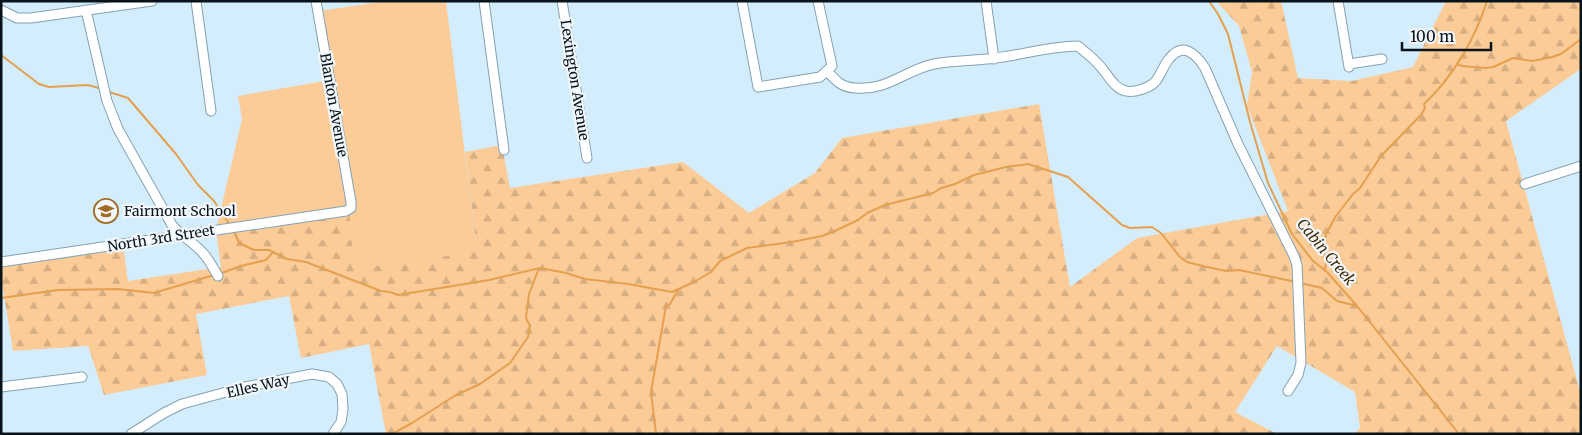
<svg xmlns="http://www.w3.org/2000/svg" width="1582" height="435" font-family="Merriweather,serif">
	<style>
		.forest { fill: url(#forest-firs) }
		.park { fill: #fbcc98 }
		.lines { fill: none; stroke-linecap: round; stroke-linejoin: round }
		.stream { stroke: #e4a04f; stroke-width: 2 }
		.minor-casing { stroke: #83a2b4; stroke-width: 11 }
		.minor { stroke: #fff; stroke-width: 9 }
		.labels { text-anchor: middle; stroke-width: 4.5; stroke-linejoin: round; paint-order: stroke }
		.street-label { font-size: 14px; fill: #08131a; stroke: #f1f7fb }
		.poi-label { font-size: 14px; fill: #08131a; stroke: #f1f7fb; text-anchor: start }
		.water-label { font-size: 15px; font-style: italic; fill: #472c08; stroke: #f1f7fb }
	</style>
	<defs>
		<pattern id="forest-firs" width="22" height="20" patternUnits="userSpaceOnUse" patternTransform="scale(1.25)"><rect width="22" height="20" fill="#fbcc98"/><path d="M5 1l3.5 6h-7zM16 11l3.5 6h-7z" fill="#d6ae82"/></pattern>
	</defs>
	<rect width="100%" height="100%" fill="#d3edfd"/>
	<path class="forest" d="M1216,1H1281L1298,78L1352,81L1413,67L1446,1H1580L1581,69L1506,121L1581,395V434H1355L1360,428L1355,392L1277,346L1235,412L1277,434H386L369,344L301,358L289,296L196,314L207,375L104,395L88,346L13,351L1,277V265L123,245L128,281L221,267L216,230L349,210L477,252L465,152L502,145L510,188L683,162L749,213L815,173L842,138L1039,104L1070,287L1137,238L1288,211L1247,106L1252,72L1239,26Z"/>
	<path class="park" d="M386,1H446L477,252L354,269L349,210L216,230L242,119L238,96L324,81L313,12Z"/>
	<g class="lines">
		<path class="stream" d="M1209,1L1218,14L1228,34L1250,122L1268,183L1292,234L1313,261L1327,272L1357,306L1459,434
			M1,55L39,84L49,87L88,85L102,89
			M1457,64L1462,66L1485,68L1493,67L1513,58L1532,61L1552,57L1561,54L1581,39
			M109,92L128,98L176,154L198,185L214,201L230,225
			M234,231L239,243L254,250H269L287,259L306,262L381,291L390,292L398,295L489,280L540,268L566,273L585,279L628,284L672,292L694,282L711,272L720,261L747,248L792,242L822,236L835,231L858,220L867,213L885,205L933,193L941,188L955,184L974,175L1006,167L1028,164L1068,177L1122,225L1130,228L1152,227L1161,233L1180,257L1187,262L1207,267L1226,271L1239,270L1296,282
			M1325,269L1326,263L1323,249L1326,234L1336,216L1353,194L1360,188L1381,156L1421,115L1425,108L1424,104C1453,77 1475,39 1487,1
			M219,274L241,266L266,260L273,252
			M1300,283L1322,288L1337,301L1357,306
			M1,298L58,290L118,289L154,293L214,275
			M392,434L412,423L456,395L480,384L510,363L528,337L530,326L526,318L529,294L539,268
			M656,434L651,392L666,306L670,304L678,290"/>
		<defs>
			<path id="minor" d="M196,1L211,111
				M484,1L504,150
				M562,1L587,158
				M742,1L758,87L820,77L832,66L818,1
				M986,1L994,59
				M1338,1L1349,67
				M1,10L17,18H31L152,1
				M86,10L107,101L118,129L172,225C181,236 193,242 202,252C209,259 213,268 218,276
				M1349,64L1382,59
				M827,71C836,81 841,87 855,88C888,91 905,70 934,64C954,60 975,61 995,58C1023,55 1050,46 1078,46C1085,52 1093,58 1099,65C1107,73 1114,89 1126,91C1134,93 1149,88 1155,82C1161,75 1163,66 1169,59C1183,41 1196,54 1205,68L1238,144L1294,256L1297,265L1301,363L1298,375L1288,391
				M1525,184L1581,166
				M1,262L346,211L351,208V202L316,1
				M1,387L82,377
				M131,434L164,413L182,404L245,387L312,374L329,377L337,384L342,394L343,409L341,422L333,434"/>
		</defs>
		<use href="#minor" class="minor-casing"/>
		<use href="#minor" class="minor"/>
	</g>
	<defs>
		<symbol id="school-ring" viewBox="-11 -11 22 22"><circle r="9.5" fill="#f1f7fb" stroke="#a26c26" stroke-width="1.5"/><path d="M0-5L7-2L0 1L-7-2ZM-4 1L0 2.5L4 1V4Q0 6-4 4Z" fill="#a26c26"/></symbol>
	</defs>
	<g fill-rule="evenodd">
		<use href="#school-ring" x="92" y="197" width="28" height="28"/>
	</g>
	<g class="labels">
		<g class="street-label">
			<text transform="translate(575 80) rotate(81)" y="5">Lexington Avenue</text>
			<text transform="translate(334 105) rotate(80)" y="5">Blanton Avenue</text>
			<text transform="translate(161 238) rotate(-9)" y="5">North 3rd Street</text>
			<text transform="translate(258 386) rotate(-13)" y="5">Elles Way</text>
		</g>
		<g class="poi-label">
			<text x="124" y="216">Fairmont School</text>
		</g>
		<g class="water-label">
			<text transform="translate(1326 252) rotate(50)" y="5">Cabin Creek</text>
		</g>
	</g>
	<rect width="1582" height="435" fill="none" stroke="#08131a" stroke-width="5"/>
	<path d="M1402 42v8h89v-8" fill="none" stroke="#08131a" stroke-width="2.5"/>
	<text x="1410" y="42" font-size="15" fill="#08131a" stroke="#f1f7fb" stroke-width="4" paint-order="stroke">100 m</text>
</svg>
